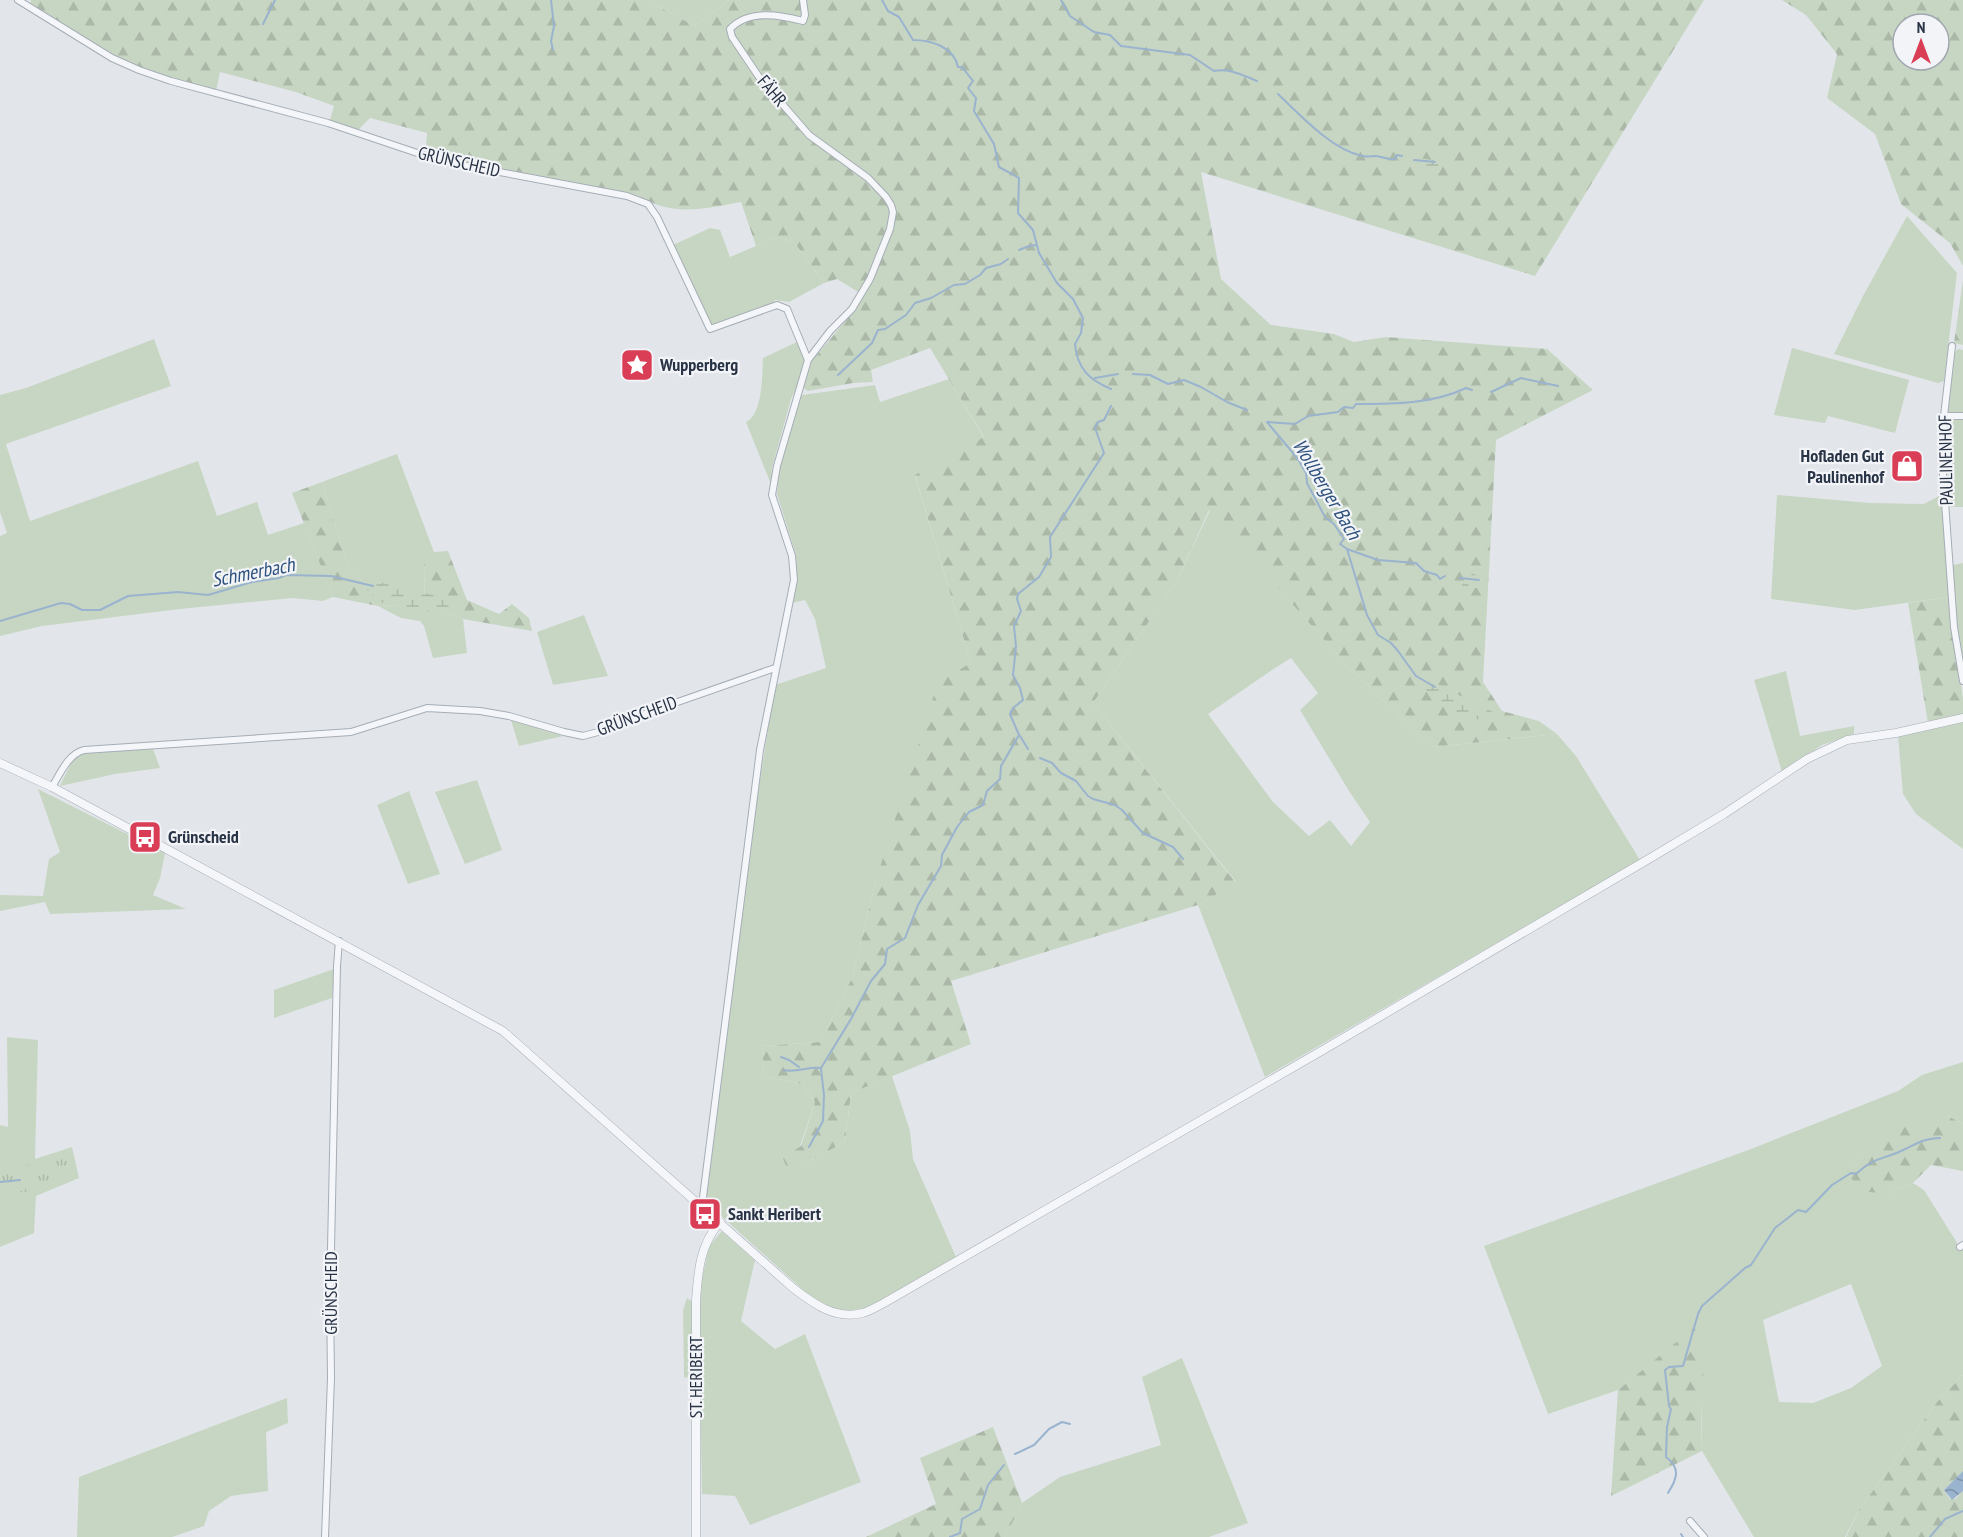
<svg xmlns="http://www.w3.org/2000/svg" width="1963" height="1537" font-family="'PT Sans Narrow',sans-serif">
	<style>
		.green { fill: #c7d6c2; fill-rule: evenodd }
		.forest { fill: url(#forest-firs); fill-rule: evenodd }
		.wetland { fill: url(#wetland-marsh) }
		.park { fill: url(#park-tufts) }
		.water { fill: url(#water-waves) }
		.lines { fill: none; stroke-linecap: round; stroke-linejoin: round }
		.stream { stroke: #9ab3ce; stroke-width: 2 }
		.minor-casing { stroke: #a6adb6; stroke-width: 8 }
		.tertiary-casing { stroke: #a6adb6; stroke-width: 9 }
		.minor { stroke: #f5f6f9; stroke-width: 6 }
		.tertiary { stroke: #f5f6f9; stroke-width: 8 }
		.labels { text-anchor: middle; stroke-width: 4.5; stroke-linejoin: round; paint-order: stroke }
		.street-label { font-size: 18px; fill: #283345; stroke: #f2f4f8 }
		.poi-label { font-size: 18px; font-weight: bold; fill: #283345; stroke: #f2f4f8; text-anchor: start }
		.water-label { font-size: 20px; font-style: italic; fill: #2e527d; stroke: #f2f4f8 }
	</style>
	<defs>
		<pattern id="forest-firs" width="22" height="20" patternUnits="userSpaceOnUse" patternTransform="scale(1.5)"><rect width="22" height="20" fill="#c7d6c2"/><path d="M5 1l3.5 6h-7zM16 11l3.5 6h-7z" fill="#abb8a8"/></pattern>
		<pattern id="wetland-marsh" width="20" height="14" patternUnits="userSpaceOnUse" patternTransform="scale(1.5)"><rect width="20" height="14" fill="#c7d6c2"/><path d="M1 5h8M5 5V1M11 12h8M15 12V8" fill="none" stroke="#abb8a8"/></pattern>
		<pattern id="park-tufts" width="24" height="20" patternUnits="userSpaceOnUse" patternTransform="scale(1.5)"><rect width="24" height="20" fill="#c7d6c2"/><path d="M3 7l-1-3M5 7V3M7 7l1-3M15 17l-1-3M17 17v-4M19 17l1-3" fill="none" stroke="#abb8a8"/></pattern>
		<pattern id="water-waves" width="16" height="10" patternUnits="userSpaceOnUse" patternTransform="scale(1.5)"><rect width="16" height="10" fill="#9ab3ce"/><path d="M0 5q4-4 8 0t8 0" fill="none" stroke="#7e92a9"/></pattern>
	</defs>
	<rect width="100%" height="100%" fill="#e2e6eb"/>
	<path class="green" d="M646,0H729L695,26Z
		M1907,216L1957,273L1944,381L1938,383L1834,354L1863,296Z
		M710,228L720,230L730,257L777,237L794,242L824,283L789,302L775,300L774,303L713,326L710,324L673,245Z
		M154,339L171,386L6,444L30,521L198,461L217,516L257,502L268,535L304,523L333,597L323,601L293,598L180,609L42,626L0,636V536L7,533L0,512V395L26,388Z
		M799,341L805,358L798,385L791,399L772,468L771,484L746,422C763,414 762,375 763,358Z
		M1792,348L1909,380L1895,433L1828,416L1825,423L1774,415Z
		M1958,349L1963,350V415H1945L1953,354Z
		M949,379L984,438L915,476L971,663L876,880L852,978L820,1042L762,1046L764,1076L802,1084L815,1102L790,1175L808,1162L845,1142L851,1093L892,1076L910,1131L913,1159L956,1257L867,1308L848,1311L832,1310L814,1300L706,1202L749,850L775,685L826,668L815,619L805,600L792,603L797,577L796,555L777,494L779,471L799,397L802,395L875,385L880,402Z
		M1949,419H1963V507H1948L1947,467Z
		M397,454L434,552L424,564L425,604L463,619L467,653L433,658L424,626L420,621L401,618L378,606L406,605L372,589L349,570L322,482Z
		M1940,456L1949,597L1855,610L1771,599L1777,495L1870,503L1924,504L1939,496Z
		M1210,510L1350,669L1433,747L1557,734L1576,756L1640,860L1265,1077L1198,905L1236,882L1093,703L1177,581ZM1291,658L1318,693L1300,710L1349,791L1370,822L1351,846L1330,820L1309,836L1273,802L1208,714L1269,672Z
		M1963,563V664L1956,625L1953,565Z
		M584,615L608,676L553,685L537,632Z
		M1786,671L1800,736L1854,726V734L1822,745L1782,772L1754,680Z
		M511,720L563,736L519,746Z
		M1963,722V849L1916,814L1903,794L1898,736Z
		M153,749L160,768L115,774L60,786L73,759L84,753Z
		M477,780L502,850L465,864L435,792Z
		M38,789L165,853L160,878L153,895L186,909L50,914L45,902L0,911V895L43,896L49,859L60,852Z
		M409,791L440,874L408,884L377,805Z
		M334,969L332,998L274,1018V990Z
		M7,1037L38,1040L35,1159L72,1147L79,1178L36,1196L34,1233L0,1247V1125L8,1127Z
		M1963,1062V1124L1948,1116L1858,1158L1846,1170L1887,1194L1913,1183L1924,1190L1959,1246H1963V1375L1937,1402L1859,1510L1845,1537H1754L1702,1451L1700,1324L1618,1390L1548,1414L1484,1246L1751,1149L1898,1091L1922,1075ZM1851,1284L1882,1366L1851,1388L1813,1403L1779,1402L1763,1320Z
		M722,1231L755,1260L741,1321L775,1349L805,1334L861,1482L750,1525L735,1496L702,1494L700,1382L684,1377L683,1310L687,1298L700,1308L702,1279L709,1246Z
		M1182,1358L1248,1523L1209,1537H1005L1022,1503L1060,1477L1161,1445L1142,1377Z
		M287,1398L288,1423L266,1432L268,1491L231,1496L209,1511L204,1526L172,1537H77L79,1477Z"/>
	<path class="forest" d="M31,0H646L695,26L729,0H1704L1535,276L1201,172L1221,279L1271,325L1334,334L1354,342L1386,337L1547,349L1593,390L1496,440L1483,682L1502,711L1539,721L1557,734L1433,747L1350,669L1209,510L1177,581L1093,703L1236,883L1198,905L951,981L971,1044L851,1093L845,1142L808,1162L790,1176L783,1158L801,1146L815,1102L802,1084L764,1076L762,1046L820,1042L852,978L876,880L938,682L971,663L915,475L984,437L930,348L871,370L873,382L853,383L808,391L802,387L812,361L852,313L863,295L837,279L824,283L794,242L777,237L756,246L741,202C703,209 672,217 637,195L460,162L426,147L427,133L370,118L357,131L330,120L334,106L296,92L220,72L216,91L139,69L30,5Z
		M1782,0H1963V266L1950,243L1901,204L1875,134L1827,98L1837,54L1806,15ZM1903,24H1939V60H1903Z
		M1963,280V345L1954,343Z
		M322,482L349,570L372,589L410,605L378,606L333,597L292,493Z
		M448,551L467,600L499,614L512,604L529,618L532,631L463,619L425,604L424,563L434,552Z
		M1949,597L1963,699V715L1928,723L1908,603Z
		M1948,1116L1963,1124V1171L1931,1165L1913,1183L1887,1194L1861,1191L1845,1170L1891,1128Z
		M1700,1323L1704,1362L1701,1418L1702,1451L1611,1496L1618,1390Z
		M1963,1375V1471L1944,1490L1950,1499H1955L1963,1491V1537H1846L1859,1510L1937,1402Z
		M993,1427L1022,1503L1005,1537H866L936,1504L920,1458Z"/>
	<path class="wetland" d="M1419,158L1439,161L1438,168L1417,167Z
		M1463,571L1483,577L1486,587L1459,590L1464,582Z
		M371,580L446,598L451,608L441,614L380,602L366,589Z
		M1431,681L1497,714L1502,723C1469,718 1444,717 1423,687Z"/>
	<path class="park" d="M63,1151C73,1159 78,1166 72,1178C51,1190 24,1192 0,1195V1170L50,1161Z"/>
	<path class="water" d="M1963,1471V1491L1952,1500L1944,1490Z"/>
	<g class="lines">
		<path class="stream" d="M551,0L554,26L551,41L553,50
			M882,0L888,11L899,17L913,40C931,40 954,47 958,67H962L973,81L968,88L976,98L974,111L994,144L999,167L1019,178L1018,213L1033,230L1039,253L1057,283L1073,299L1083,318L1081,333L1075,344C1077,368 1089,380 1111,389
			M1061,0L1070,16L1094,32L1110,35L1121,46L1190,55L1214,71C1230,68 1242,75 1257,81
			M263,24L275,0
			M1278,94C1300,115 1331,149 1362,156C1366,157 1371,156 1376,156C1383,157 1388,160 1395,159L1397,155L1402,156
			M1414,160L1435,162
			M1019,250L1029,246L1036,245
			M1133,374L1150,375L1168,384L1184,380L1201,387L1227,402L1247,410
			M838,375L872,343L878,330L885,329L906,315L915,303L931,298L954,285L965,284L980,275L986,268L1001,264L1008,259
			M1095,378L1118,374
			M1491,392L1521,378L1558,386
			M1267,422L1298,459L1306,473L1307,483L1325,517L1334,524L1344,539L1340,544L1347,549L1367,615L1378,635L1391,643L1398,651L1416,676L1435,687
			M1267,422L1295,424L1308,416L1338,412L1344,407L1353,408L1356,404C1393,404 1433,404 1466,388L1472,390
			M1347,549L1378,560L1416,563L1424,571L1437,575L1440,579L1445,576
			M1460,578L1479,580
			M0,621L61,603L70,604L82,610H100L128,596L178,592L208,595L252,582L279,578L286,575L331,576L373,586
			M1020,736L1028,749
			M1040,758L1052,763L1061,773L1076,781L1088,796L1093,799L1115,805L1122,810L1143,833L1173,847L1183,859
			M781,1057L789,1060L799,1067
			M784,1070C796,1073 809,1066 821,1068L851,1019L871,981L885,964L887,949L905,938L918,905L941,866L942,855L957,827L969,812L983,805L987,791L1000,779L1001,766L1019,735L1010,714L1013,708L1023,700L1020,688L1013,675L1016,646L1014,626L1021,611L1017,599L1018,594L1039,577L1051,557L1050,537L1104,453L1095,428L1098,422L1104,420L1111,406
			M809,1147L823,1121L824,1095L821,1069
			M0,1182L20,1180
			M1015,1454L1034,1445L1049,1429L1062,1422L1070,1424
			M1668,1493C1677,1479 1681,1468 1666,1457L1667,1427L1671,1409L1669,1406L1665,1370L1669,1367L1683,1366L1698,1314L1702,1306L1745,1268L1751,1265L1775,1228L1798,1210L1806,1212L1832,1185L1851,1173L1856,1174C1873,1158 1880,1160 1899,1152C1916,1145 1919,1139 1940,1138
			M1681,1534L1683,1537
			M950,1537L960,1533L962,1519L980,1509L988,1485L1004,1465
			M1930,1537L1945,1519L1963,1511"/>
		<defs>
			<path id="minor" d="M18,0L112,58L139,70L171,81L328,123L441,161L627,196L648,204L657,217L710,329L777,305L787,309L808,360
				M1952,346L1944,416L1943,474L1954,627L1963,681
				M1944,416H1963
				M52,787C60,774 68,754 84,750L351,732L427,708L480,711L509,716L564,732L583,736L609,729L649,712L775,668
				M702,1205L760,750L794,580L792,556L772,495L777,466L808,360L830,331L852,309L870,279L890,229L893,212L891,205L886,197L868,178L809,135L759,77L732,37L730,29C749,9 780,15 803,21L805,15L803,0
				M1960,1247L1963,1245
				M1690,1521L1704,1537
				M325,1537L331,1378L330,1296L337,966L339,941"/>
			<path id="tertiary" d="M0,763L52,787L503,1031L793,1288C814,1304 835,1320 863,1313C870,1311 878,1306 884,1303L1323,1050L1647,860L1724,814L1807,759L1847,740L1896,733L1963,718
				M696,1537V1300C698,1272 700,1244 720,1222"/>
		</defs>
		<use href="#minor" class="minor-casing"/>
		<use href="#tertiary" class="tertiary-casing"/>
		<use href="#minor" class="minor"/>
		<use href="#tertiary" class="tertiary"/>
	</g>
	<defs>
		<symbol id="sight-square" viewBox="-11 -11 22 22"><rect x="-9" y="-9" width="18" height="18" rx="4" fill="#da3d56" stroke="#f2f4f8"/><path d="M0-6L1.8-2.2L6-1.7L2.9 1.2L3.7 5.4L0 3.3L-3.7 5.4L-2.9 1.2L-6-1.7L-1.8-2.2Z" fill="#fff"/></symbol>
		<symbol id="shop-square" viewBox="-11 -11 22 22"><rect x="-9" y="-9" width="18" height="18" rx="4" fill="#da3d56" stroke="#f2f4f8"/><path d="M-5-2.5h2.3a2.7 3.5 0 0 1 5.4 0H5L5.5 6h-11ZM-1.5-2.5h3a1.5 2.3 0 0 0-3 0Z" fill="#fff"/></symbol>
		<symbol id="bus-square" viewBox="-11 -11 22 22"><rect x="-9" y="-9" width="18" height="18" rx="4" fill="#da3d56" stroke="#f2f4f8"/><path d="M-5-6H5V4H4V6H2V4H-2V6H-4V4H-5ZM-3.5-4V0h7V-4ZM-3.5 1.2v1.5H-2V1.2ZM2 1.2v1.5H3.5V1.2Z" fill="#fff"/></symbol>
	</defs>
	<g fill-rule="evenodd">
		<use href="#sight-square" x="618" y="346" width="38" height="38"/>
		<use href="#shop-square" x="1888" y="447" width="38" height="38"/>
		<use href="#bus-square" x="126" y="818" width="38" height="38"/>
		<use href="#bus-square" x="686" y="1195" width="38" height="38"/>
	</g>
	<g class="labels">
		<g class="street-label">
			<text transform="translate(772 91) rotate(50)" y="6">FÄHR</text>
			<text transform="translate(459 162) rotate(13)" y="6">GRÜNSCHEID</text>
			<text transform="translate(1946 460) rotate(-91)" y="6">PAULINENHOF</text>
			<text transform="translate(637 716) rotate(-20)" y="6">GRÜNSCHEID</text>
			<text transform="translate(331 1293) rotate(-90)" y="6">GRÜNSCHEID</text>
			<text transform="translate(696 1377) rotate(-90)" y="6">ST. HERIBERT</text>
		</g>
		<g class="poi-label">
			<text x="660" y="371">Wupperberg</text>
			<text x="1884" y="462" text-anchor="end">Hofladen Gut<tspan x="1884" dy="21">Paulinenhof</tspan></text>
			<text x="168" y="843">Grünscheid</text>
			<text x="728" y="1220">Sankt Heribert</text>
		</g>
		<g class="water-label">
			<text transform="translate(1327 489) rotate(59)" y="7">Wollberger Bach</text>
			<text transform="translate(253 572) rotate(-11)" y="7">Schmerbach</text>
		</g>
	</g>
	<g transform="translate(1921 42)"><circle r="28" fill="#f2f4f8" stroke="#a1a7b0" stroke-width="1.5"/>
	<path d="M0-4.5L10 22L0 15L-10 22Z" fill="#da3d56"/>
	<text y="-9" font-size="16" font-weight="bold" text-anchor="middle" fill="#283345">N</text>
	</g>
</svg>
